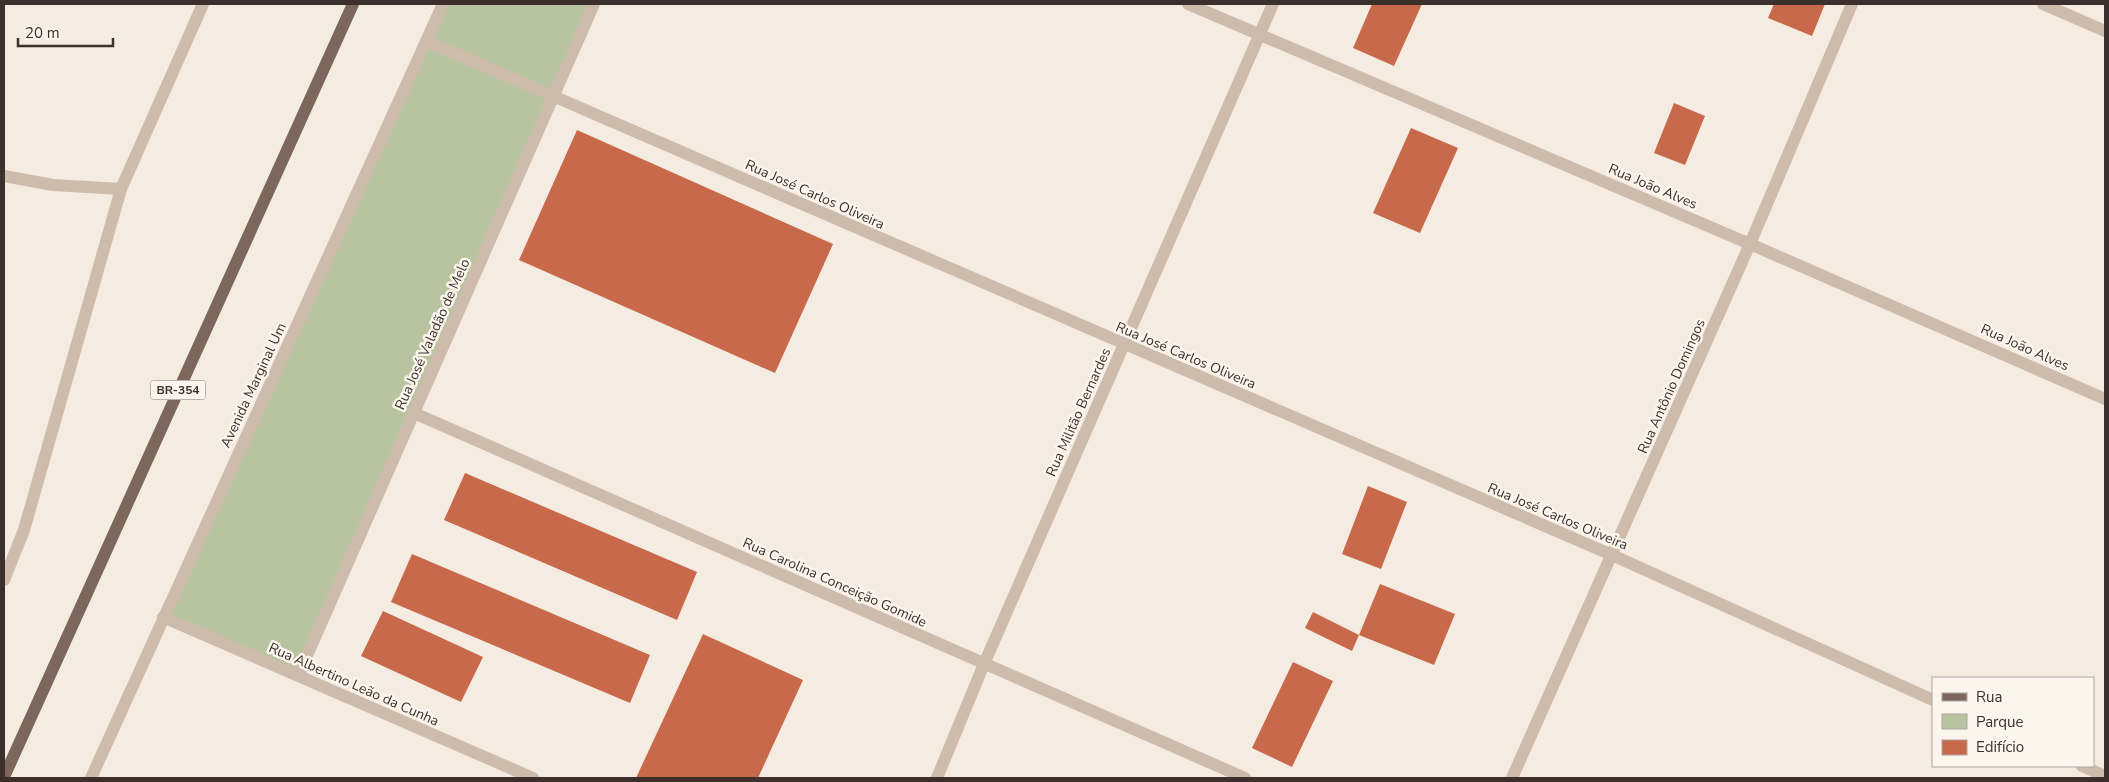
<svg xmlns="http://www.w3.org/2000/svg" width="2109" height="782" font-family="'Nunito Sans',sans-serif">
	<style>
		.green { fill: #b8c4a0 }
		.building { fill: #c8694b }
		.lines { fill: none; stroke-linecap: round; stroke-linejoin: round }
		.minor { stroke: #cdbbac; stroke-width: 12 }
		.major { stroke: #7d675c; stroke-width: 12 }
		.labels { text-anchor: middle; stroke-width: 5; stroke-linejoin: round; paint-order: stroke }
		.shield { fill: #fbf5ee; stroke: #756b66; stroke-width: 1 }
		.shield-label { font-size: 12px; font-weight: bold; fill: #3b302b }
		.street-label { font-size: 14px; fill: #3b302b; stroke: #fbf5ee }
	</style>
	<rect width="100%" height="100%" fill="#f4ebe1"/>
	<path class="green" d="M443,4H594L298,676L163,617Z"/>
	<path class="building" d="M1372,4H1422L1394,66L1353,48Z
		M1774,4H1825L1812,36L1768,18Z
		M1674,103L1705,116L1685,165L1654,153Z
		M1411,128L1458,148L1420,233L1373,213Z
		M577,130L833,244L775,373L519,260Z
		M465,473L697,572L677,620L444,520Z
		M1368,486L1407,502L1381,569L1342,554Z
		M412,554L650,655L630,703L391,602Z
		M1380,584L1455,614L1434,665L1359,635Z
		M383,611L483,657L461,702L361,656Z
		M1313,612L1359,635L1352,651L1305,628Z
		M703,634L803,680L758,778H636Z
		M1293,662L1333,681L1292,767L1252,748Z"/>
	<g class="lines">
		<path class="minor" d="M1188,4L1750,244L2105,399
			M2043,4L2105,31
			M426,41L1612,555L1933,700
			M4,176L53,185L121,189
			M414,413L1245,778
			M4,580L24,530L121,189L203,4
			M163,617L533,778
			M298,676L594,4
			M2082,766L2105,776
			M91,778L443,4
			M937,778L984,664L1273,4
			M1512,778L1750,244L1852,4"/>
		<path class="major" d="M4,777L353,4"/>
	</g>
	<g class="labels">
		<rect class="shield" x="150.5" y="380.5" width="55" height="19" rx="4"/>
		<g class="shield-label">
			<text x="178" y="394">BR-354</text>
		</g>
		<g class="street-label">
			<text transform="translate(1653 186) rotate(23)" y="5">Rua João Alves</text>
			<text transform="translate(815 194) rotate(24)" y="5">Rua José Carlos Oliveira</text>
			<text transform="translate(432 334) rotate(-66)" y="5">Rua José Valadão de Melo</text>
			<text transform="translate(2025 347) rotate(24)" y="5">Rua João Alves</text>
			<text transform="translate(1186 355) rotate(23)" y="5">Rua José Carlos Oliveira</text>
			<text transform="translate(253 385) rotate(-65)" y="5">Avenida Marginal Um</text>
			<text transform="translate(1671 386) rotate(-66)" y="5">Rua Antônio Domingos</text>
			<text transform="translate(1078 412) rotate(-66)" y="5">Rua Militão Bernardes</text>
			<text transform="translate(1558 516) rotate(23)" y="5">Rua José Carlos Oliveira</text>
			<text transform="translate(835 582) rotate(24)" y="5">Rua Carolina Conceição Gomide</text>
			<text transform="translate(354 684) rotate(24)" y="5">Rua Albertino Leão da Cunha</text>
		</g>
	</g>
	<rect width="2109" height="782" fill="none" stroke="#3b302b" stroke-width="10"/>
	<rect x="1932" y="677" width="162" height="90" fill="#fbf5ee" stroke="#aea6a0"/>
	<rect x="1942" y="693" width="25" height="8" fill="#7d675c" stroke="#aea6a0"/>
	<text x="1976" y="702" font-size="15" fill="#3b302b">Rua</text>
	<rect x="1942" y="714" width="25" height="15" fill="#b8c4a0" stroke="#aea6a0"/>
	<text x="1976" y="727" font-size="15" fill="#3b302b">Parque</text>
	<rect x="1942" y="740" width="25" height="15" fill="#c8694b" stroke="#aea6a0"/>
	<text x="1976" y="752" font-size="15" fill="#3b302b">Edifício</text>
	<path d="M18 38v8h95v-8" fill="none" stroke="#3b302b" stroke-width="2.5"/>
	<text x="25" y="38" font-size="15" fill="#3b302b" stroke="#fbf5ee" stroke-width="4" paint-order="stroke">20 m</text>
</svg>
